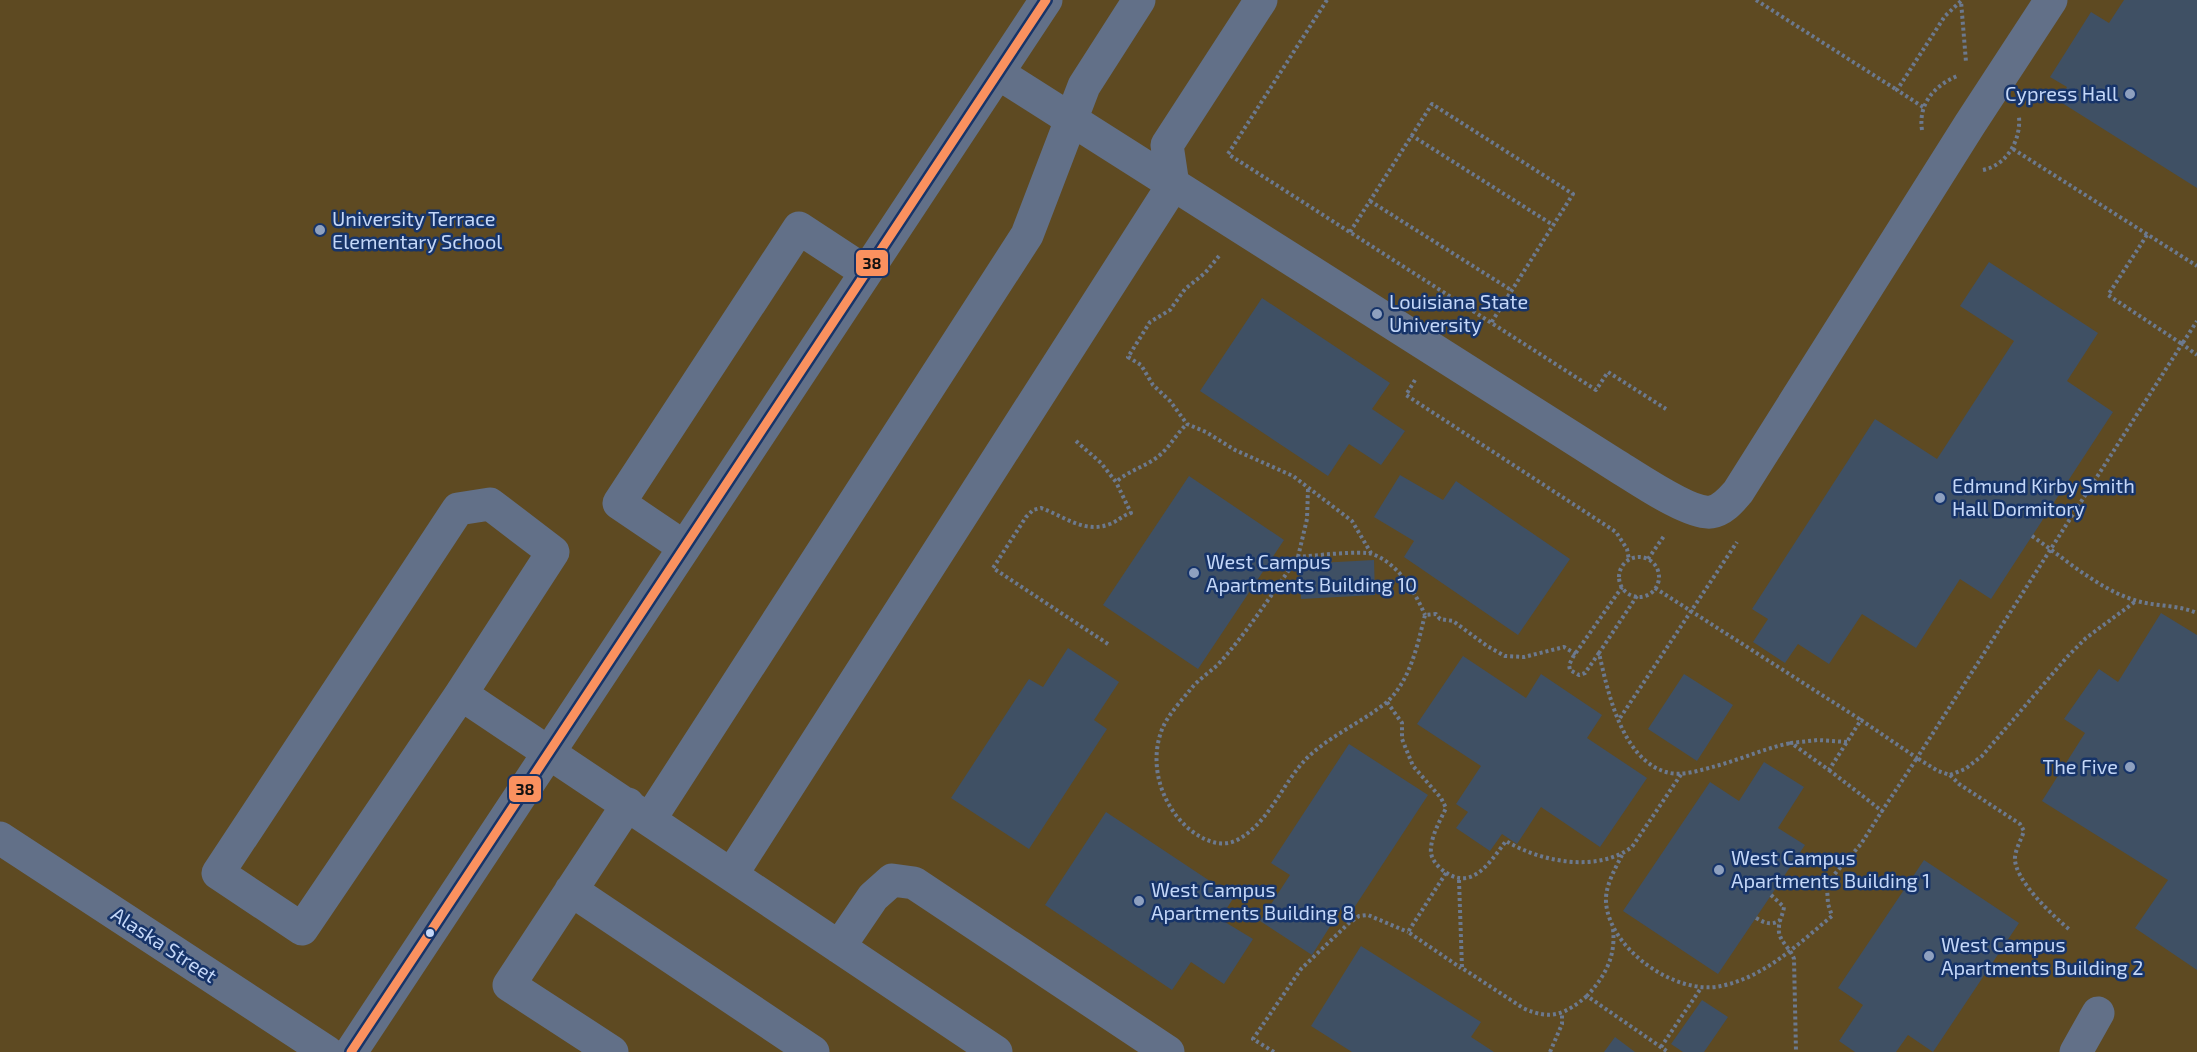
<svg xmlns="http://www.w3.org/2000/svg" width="2197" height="1052" font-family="'Exo 2',sans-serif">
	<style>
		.green { fill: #5e4a22 }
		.building { fill: #3f5064 }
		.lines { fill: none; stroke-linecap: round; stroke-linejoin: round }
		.path { stroke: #6c798e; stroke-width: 4; stroke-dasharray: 3 3; stroke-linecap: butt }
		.minor { stroke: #627088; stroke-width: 33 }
		.bus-1-casing { stroke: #173469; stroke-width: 14 }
		.bus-1 { stroke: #fa915f; stroke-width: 9 }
		.poi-dot { fill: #8ea0bf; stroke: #173469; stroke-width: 2 }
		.bus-dot { fill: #c4d7f8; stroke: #173469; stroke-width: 2 }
		.labels { text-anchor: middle; stroke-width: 5; stroke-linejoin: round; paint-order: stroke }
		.poi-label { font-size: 20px; fill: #c4d7f8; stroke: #173469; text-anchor: start }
		.street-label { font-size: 20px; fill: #c4d7f8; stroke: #173469 }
		.line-badge { stroke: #173469; stroke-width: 2 }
		.pale-badge-label { font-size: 16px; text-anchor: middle; font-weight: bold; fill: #111 }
	</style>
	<rect width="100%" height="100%" fill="#2a3a56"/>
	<path class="green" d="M0,0H2197V1052H0Z"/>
	<path class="building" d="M2124,0H2197V188L2059,101L2067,87L2050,77L2091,12L2109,23Z
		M1989,262L2098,333L2067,381L2113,412L1991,599L1960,579L1916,648L1862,614L1829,664L1798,644L1785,663L1753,642L1768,619L1752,609L1875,419L1937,459L2014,341L1960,306Z
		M1262,298L1390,383L1372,409L1405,431L1381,465L1349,444L1328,476L1200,391Z
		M1400,475L1443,500L1456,481L1570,559L1518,635L1404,557L1414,541L1374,517Z
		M1189,476L1284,540L1198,669L1103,605Z
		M1374,560L1375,595L1301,599L1300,564Z
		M2161,613L2197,635V970L2135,928L2168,880L2042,801L2085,733L2064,719L2099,669L2118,682Z
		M1068,648L1119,682L1094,720L1107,729L1029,849L951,798L1029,679L1043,687Z
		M1463,656L1526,698L1541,674L1602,715L1587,738L1647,778L1600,847L1541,807L1517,844L1502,834L1490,851L1456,828L1468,812L1456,804L1481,766L1417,724Z
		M1684,674L1733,705L1697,761L1648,729Z
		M1349,744L1428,795L1350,914L1341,909L1312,955L1260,921L1290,875L1271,863Z
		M1764,762L1804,787L1778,828L1805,845L1718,974L1623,911L1710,782L1739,801Z
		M1106,812L1234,897L1220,919L1253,939L1224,984L1191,962L1172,990L1045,905Z
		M1924,860L2019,923L1933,1052L1908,1035L1896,1052H1855L1839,1041L1863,1005L1838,988Z
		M1361,946L1481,1022L1471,1037L1494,1052H1352L1311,1026Z
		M1702,1000L1728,1017L1704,1052H1683L1671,1044Z
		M1615,1037L1635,1052H1604Z"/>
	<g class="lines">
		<path class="path" d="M1327,0L1228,154L1596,390L1608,372L1666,409
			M1756,0L1897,90
			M1923,107L1897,90L1945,16L1961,1L1966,62
			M1922,130C1918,104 1934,86 1957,76
			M1411,135L1553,225
			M2013,149L2197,266
			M1983,170C2007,165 2021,140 2019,117
			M1370,201L1511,290
			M1350,232L1432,104L1573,194L1491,323
			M2147,235L2108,295L2182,344L2197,321
			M1219,256L1205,273L1185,289L1170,310L1150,322L1128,357L1141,365L1153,385L1170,401L1187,424L1206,432L1235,450L1293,476L1352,521L1371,553
			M1415,380L1406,395L1616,532L1627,549L1629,560
			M1076,441L1101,463L1116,482C1129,470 1148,466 1161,454C1171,445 1177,433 1187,424
			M2032,536C2064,558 2097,588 2134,600C2155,607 2176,604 2197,613
			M1298,557L1307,519L1308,489
			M1619 577a20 20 0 1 1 40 0a20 20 0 1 1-40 0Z
			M1648,559L1664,536
			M1655,588L1861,720
			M1637,596L1599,653C1608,693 1622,759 1666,772C1681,777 1701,770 1716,766C1742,759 1765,748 1791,743
			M1108,644L993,568L1026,517L1033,510L1041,508C1064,516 1084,534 1110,524C1118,521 1123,515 1131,513L1116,482
			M1599,653L1585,673L1579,675L1570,670L1569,665L1573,657L1622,587
			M1576,654L1564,647L1524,657L1505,656L1487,646L1453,621L1440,619L1436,614L1425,615C1417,646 1411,679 1387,702L1402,723V739L1413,766L1441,798L1446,808C1440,821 1432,834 1431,848C1430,856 1434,862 1440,868C1470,894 1488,865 1506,841C1541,862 1597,873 1632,847L1682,773
			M1387,702C1361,723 1329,736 1306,759C1282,784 1270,821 1239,839C1223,848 1207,842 1193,832C1162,809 1147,764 1163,727C1169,714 1181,701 1190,690C1199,678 1213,671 1223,659C1250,628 1274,591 1298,557C1311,556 1362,550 1372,554C1398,563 1415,592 1425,615
			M1620,718L1737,542
			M1847,742L1818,740L1791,743L1829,770L1861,720L1917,758L2182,344L2197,355
			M1829,770L1882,811L1917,758L1938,771L1950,775L1965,769L1982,756L2067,657L2086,638L2136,601
			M1950,775L1959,784L2020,824L2024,831C2021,840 2016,848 2015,857C2013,879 2054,917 2070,930
			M1622,855C1615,869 1605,886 1606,902C1609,949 1676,996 1721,986C1765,977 1798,944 1832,916L1828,904L1827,888L1833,876L1861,844L1882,811
			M1446,873L1408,932L1461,968
			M1459,880L1462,968L1523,1008C1551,1021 1565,1014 1587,996
			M1771,895L1784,907C1783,915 1779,920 1779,927C1777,940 1790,947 1794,959L1796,1052
			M1756,918C1765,923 1771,926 1780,920
			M1613,929C1616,957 1605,976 1587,996L1668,1052
			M1661,1047L1701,988
			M1274,1052L1253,1039L1301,969L1349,923L1359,916L1368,915L1408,932
			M1550,1052L1562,1024V1013"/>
		<path class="minor" d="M998,73L1617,466C1637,478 1690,515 1711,512C1723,510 1731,500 1738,492L1970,124L2051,0
			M684,547L619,503L799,228L866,272
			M461,694L302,929L218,873L458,509L490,504L553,552L461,694L996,1052
			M650,819L1027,235L1084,86L1139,0
			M0,838L327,1052
			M732,874L1173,185L1167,145L1261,0
			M571,890L813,1052
			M839,947L873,897L892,880L914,883L1168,1052
			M351,1052L1046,0
			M612,1052L509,985L628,804
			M2076,1052L2098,1013"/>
		<defs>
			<path id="bus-1" d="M351,1052L1046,0"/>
		</defs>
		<use href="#bus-1" class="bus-1-casing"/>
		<use href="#bus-1" class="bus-1"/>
	</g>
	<g class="poi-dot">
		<circle cx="2130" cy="94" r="6"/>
		<circle cx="320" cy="230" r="6"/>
		<circle cx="1377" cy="314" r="6"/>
		<circle cx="1940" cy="498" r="6"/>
		<circle cx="1194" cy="573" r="6"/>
		<circle cx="2130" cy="767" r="6"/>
		<circle cx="1719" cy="870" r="6"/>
		<circle cx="1139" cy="901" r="6"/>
		<circle cx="1929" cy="956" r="6"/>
	</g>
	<circle class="bus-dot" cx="430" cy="933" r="5"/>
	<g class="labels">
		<g class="poi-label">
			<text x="2118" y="101" text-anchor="end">Cypress Hall</text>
			<text x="332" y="226">University Terrace<tspan x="332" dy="23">Elementary School</tspan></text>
			<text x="1389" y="309">Louisiana State<tspan x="1389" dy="23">University</tspan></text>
			<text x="1952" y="493">Edmund Kirby Smith<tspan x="1952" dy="23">Hall Dormitory</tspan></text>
			<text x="1206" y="569">West Campus<tspan x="1206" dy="23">Apartments Building 10</tspan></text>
			<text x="2118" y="774" text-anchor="end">The Five</text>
			<text x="1731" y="865">West Campus<tspan x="1731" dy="23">Apartments Building 1</tspan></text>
			<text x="1151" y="897">West Campus<tspan x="1151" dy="23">Apartments Building 8</tspan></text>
			<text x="1941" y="952">West Campus<tspan x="1941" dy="23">Apartments Building 2</tspan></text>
		</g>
		<g class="street-label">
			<text transform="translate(164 945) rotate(33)" y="7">Alaska Street</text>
		</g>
	</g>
	<g class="line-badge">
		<rect x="855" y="249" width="34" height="28" rx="6" fill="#fa915f"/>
		<rect x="508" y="775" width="34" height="28" rx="6" fill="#fa915f"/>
	</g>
	<g class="pale-badge-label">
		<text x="872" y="269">38</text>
		<text x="525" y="795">38</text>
	</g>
</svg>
